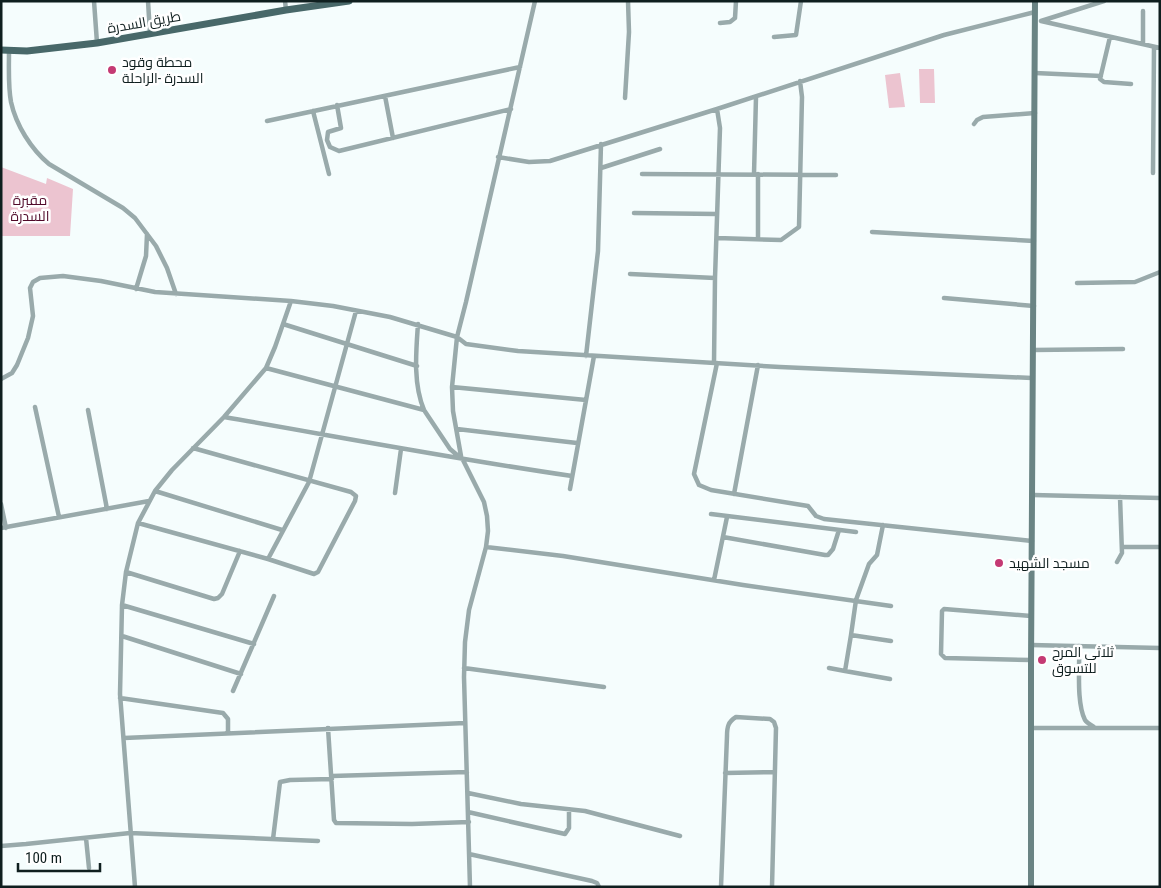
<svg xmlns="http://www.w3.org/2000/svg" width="1161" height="888" font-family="'Roboto Condensed',Cairo,sans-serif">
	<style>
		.green { fill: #ecc4d0 }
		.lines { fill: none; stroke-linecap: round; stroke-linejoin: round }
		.street { stroke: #99aaab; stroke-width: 4.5 }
		.secondary { stroke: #6a8484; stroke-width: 6 }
		.primary { stroke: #486869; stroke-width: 7 }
		.poi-dot { fill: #c43a74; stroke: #fff; stroke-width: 2 }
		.labels { text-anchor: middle; stroke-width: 5; stroke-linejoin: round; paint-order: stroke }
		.street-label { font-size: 14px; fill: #0f1f1f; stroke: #fff }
		.poi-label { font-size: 14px; fill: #0f1f1f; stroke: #fff; text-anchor: start }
		.park-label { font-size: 14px; fill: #500929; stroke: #fff }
	</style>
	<rect width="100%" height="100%" fill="#f5fdfd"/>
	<path class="green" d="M919,69H934L935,103H920Z
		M900,73L905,107L889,108L885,75Z
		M1,167L46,184L47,178L73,189L70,236H1Z"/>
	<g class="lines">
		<path class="street" d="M94,1L97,43
			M148,1L150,34
			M285,1L286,10
			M1041,21L1160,48
			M1041,21L1104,1
			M720,23L730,22L735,18L736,1
			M774,37L796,35L801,1
			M1110,37L1100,79L1104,82L1131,84
			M1143,44V11
			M9,51C9,67 8,86 11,102C16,125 31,149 49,164L123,208L135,218L156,246L167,268L176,294
			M1035,73L1101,76
			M385,96L393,138
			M625,98L629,32L628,1
			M337,105L341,128L328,132L327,140L330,147L339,151L511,109
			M313,111L329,174
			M267,121L520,67
			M974,124L977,120L983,117L1035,113
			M498,157L529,162L550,161L717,109L944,35L1035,12
			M601,168L660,149
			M1153,173L1154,47
			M642,174L836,175
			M754,174L756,97
			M634,213L717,214
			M872,232L1034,241
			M717,238L781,240L799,227L802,97L800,81
			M758,239V174
			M630,274L715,278
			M1077,283L1135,282L1160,272
			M136,289L146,256L147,234
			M944,298L1034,306
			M283,324L417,366
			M418,324C416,352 413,384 424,410L450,449L463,460L484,502L487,516L488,531L486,547L469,610L465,642L464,677L470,887
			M1033,350L1123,349
			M586,356L598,251L601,144
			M714,363L715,278L720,128L717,109
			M717,363L694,474L699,485L711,490L808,506L816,516L824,519L1032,541
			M266,368L424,410
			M1,379L12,373L17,365L28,338L33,316L30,288L33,282L40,278L63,276L101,281L155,292L291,301
			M452,387L586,400
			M35,407L59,517
			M88,410L107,509
			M224,417C340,437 455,459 572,476
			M457,429L577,443
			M461,456L453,411L452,387L457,337L466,302L535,1
			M570,489L594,356
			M155,491L282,530
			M395,493L401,449
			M734,494L758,365
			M1033,495L1160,498
			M1,504L6,528
			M711,514L856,532
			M138,523L268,559L314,574L318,572L355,501L356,496L351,492L193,448
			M883,525L877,555L869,564L856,600L851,635L891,641
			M1,528L149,501
			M723,537L825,555H828L833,549L839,530
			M486,547L563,556L743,585L891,606
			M1122,547H1160
			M268,559L309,482L356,311
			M1117,562L1122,553L1120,497
			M126,572L214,599L218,598L222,594L240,551
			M714,580L727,517
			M122,605L254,644
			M851,635L845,671L890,679
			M122,636L241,674
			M1031,645L1160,648
			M1079,646C1080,666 1076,702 1085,720C1087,723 1091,725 1094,727
			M1031,660L945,658L941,654L942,611L944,609L1031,616
			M464,668L604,687
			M829,668L845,671
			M233,691L274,596
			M120,698L223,713L228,719V733
			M328,728L334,820L336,823L412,824L469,822
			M1031,728H1160
			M124,738L465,723
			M725,773L775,772
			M332,776L467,772
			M468,793L521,804L585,811L680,836
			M468,812L565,834L569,828V810
			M86,838L89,868
			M273,839L280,782L290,780L332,779
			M1,846L26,844L130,833L318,841
			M469,854L592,881L597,883L599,887
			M135,887L120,694L122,605L126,572L138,523L155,491L172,470L224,417L266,368L275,347L291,301L333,306L390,317L457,337L466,344L518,351L780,367L1032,378
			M721,887L727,736C727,727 728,722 736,717L770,719L774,722L776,728L772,887"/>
		<path class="secondary" d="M1031,887V665L1035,1"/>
		<path class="primary" d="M1,50L27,51L97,43L286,10L349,1"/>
	</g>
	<g class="poi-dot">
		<circle cx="112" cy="70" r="5"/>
		<circle cx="999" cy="563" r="5"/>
		<circle cx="1042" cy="660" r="5"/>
	</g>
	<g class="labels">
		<g class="street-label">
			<text transform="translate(144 22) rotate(-10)" y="5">طريق السدرة</text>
		</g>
		<g class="poi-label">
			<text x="122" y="67">محطة وقود<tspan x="122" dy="16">السدرة -الراحلة</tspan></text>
			<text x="1009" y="568">مسجد الشهيد</text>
			<text x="1052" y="657">ثلاثي المرح<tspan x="1052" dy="16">للتسوق</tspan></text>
		</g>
		<g class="park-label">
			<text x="30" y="205">مقبرة<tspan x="30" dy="16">السدرة</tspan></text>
		</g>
	</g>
	<rect width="1161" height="888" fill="none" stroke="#0f1f1f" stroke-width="5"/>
	<path d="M18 863v8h82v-8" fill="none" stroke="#0f1f1f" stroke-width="2.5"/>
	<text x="25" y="863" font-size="15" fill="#0f1f1f" stroke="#ffffff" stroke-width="4" paint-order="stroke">100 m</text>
</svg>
